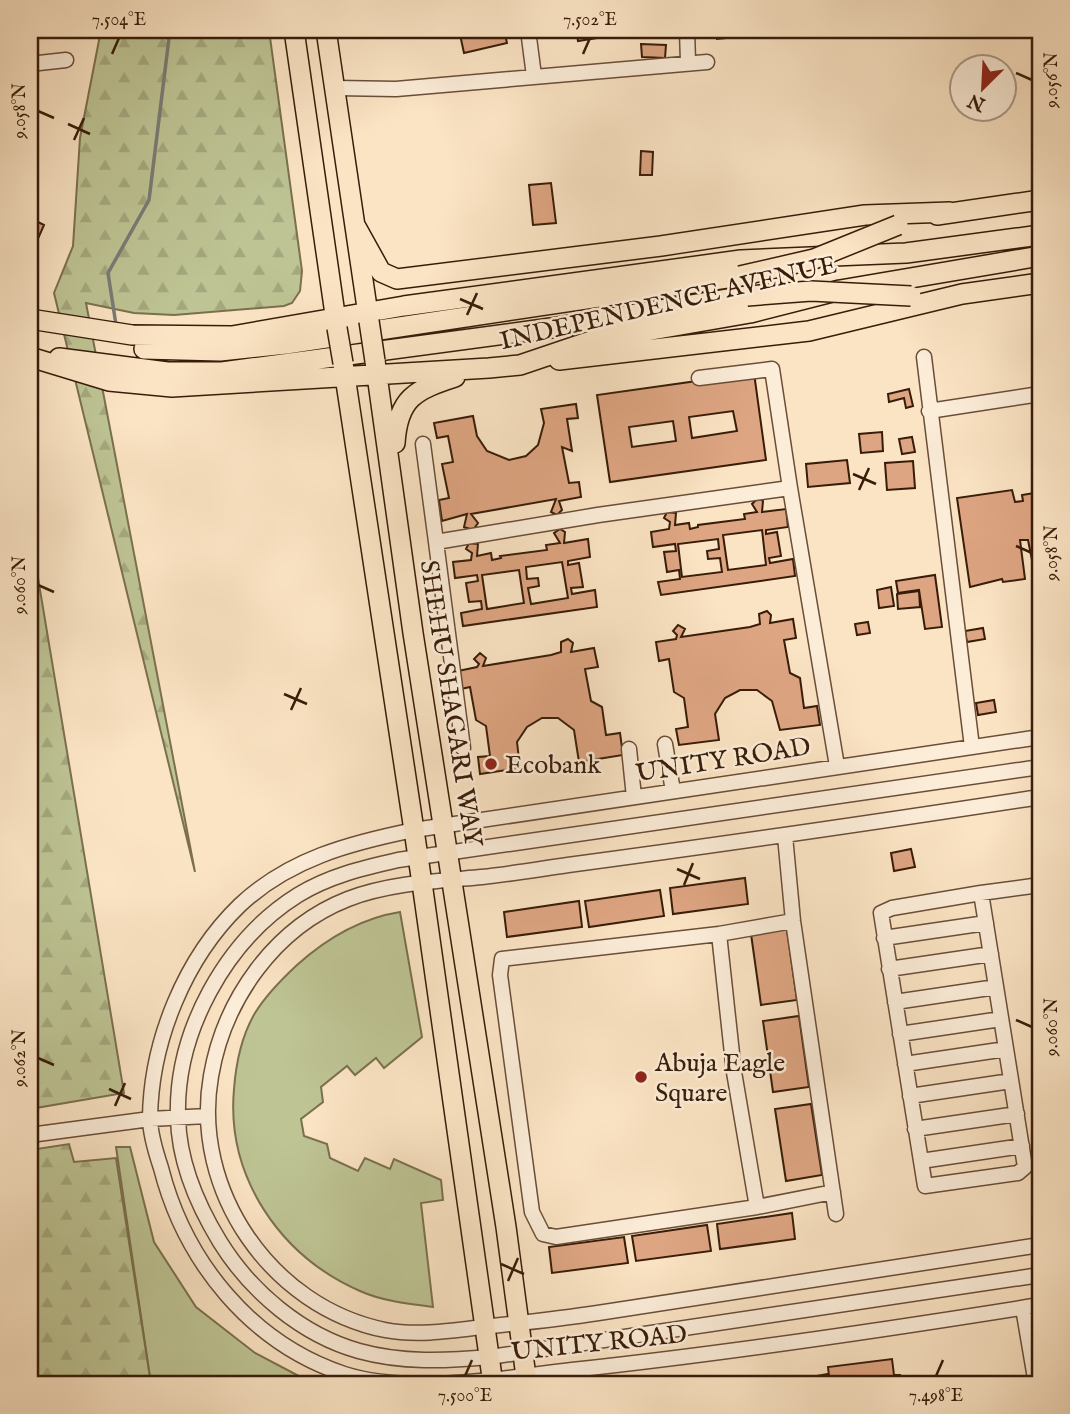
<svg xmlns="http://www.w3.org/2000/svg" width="1070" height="1414" font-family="'IM FELL English',serif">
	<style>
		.green { fill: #bec494; stroke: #7b704e; stroke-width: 2 }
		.forest { fill: url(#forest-firs); stroke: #7b704e; stroke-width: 2 }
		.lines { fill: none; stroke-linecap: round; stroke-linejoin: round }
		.stream { stroke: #797c76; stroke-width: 3.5 }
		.building { fill: #dea582; stroke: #381c09; stroke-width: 2; fill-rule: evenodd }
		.minor-casing { stroke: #694e38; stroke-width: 17 }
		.major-casing { stroke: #381c09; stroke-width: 22 }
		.minor { stroke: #fcedd9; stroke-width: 14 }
		.major { stroke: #fbe4c4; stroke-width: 19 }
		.major-bridge-casing { stroke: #381c09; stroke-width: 22; stroke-linecap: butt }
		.major-bridge { stroke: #fbe4c4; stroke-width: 19 }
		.ticks { fill: none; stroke: #381c09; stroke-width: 2.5 }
		.poi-dot { fill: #8f2418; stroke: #fcedd9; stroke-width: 2.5 }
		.labels { text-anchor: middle; stroke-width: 5; stroke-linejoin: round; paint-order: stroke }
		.street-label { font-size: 26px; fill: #381c09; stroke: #fcedd9 }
		.poi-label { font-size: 26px; fill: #381c09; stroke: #fcedd9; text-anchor: start }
		.neatline { fill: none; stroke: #381c09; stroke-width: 2.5 }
		.ticks-label { font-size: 18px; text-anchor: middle; fill: #381c09 }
	</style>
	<defs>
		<pattern id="forest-firs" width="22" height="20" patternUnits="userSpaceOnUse" patternTransform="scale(1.75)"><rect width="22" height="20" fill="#bec494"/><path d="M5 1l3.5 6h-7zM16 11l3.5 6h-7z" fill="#a4a87e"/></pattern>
	</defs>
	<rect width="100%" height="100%" fill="#fbe4c4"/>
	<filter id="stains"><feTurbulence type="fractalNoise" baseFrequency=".00286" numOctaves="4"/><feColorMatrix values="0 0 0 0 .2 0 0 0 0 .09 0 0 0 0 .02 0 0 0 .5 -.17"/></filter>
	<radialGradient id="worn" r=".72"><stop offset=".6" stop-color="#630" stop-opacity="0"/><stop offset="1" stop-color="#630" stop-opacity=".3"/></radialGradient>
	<path class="green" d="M400,912L422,1037L384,1068L376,1058L355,1075L347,1066L321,1087L323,1102L301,1119L304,1136L327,1144L330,1158L358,1171L365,1158L390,1169L394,1159L441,1180L443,1200L421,1203L433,1307C409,1304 382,1301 360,1291C280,1256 226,1177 234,1089C236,1063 242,1035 255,1013C266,995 283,978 297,965C326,939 362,918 400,912Z
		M116,1147H130L154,1242L196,1307L255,1353L314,1384H151Z"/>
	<path class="forest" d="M101,30H269L302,271L300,291L292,303L284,306L174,315L134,313L86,303L195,872L54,293L73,246L80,138Z
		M30,530L124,1093L30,1109Z
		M69,1144L74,1162L116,1158L151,1384H30V1150Z"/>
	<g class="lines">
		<path class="stream" d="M116,325L108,273L149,200L170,30"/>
	</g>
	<path class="building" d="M459,30H504L507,43L464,53Z
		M576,30H603L604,37L578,41Z
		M716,30H735L736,37L717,39Z
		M641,44L666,45L665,58L642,57Z
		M641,151L653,152L652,175H640Z
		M551,183L556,223L533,225L529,185Z
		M30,218L44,225L33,250L30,249Z
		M754,373L766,460L610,482L597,395ZM733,411L737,431L692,438L689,417ZM673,421L676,441L632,447L629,427Z
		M909,389L913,406L906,408L904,398L889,402L888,394Z
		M576,404L578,418L567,419L572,451L562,447L569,483L579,482L581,497L559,501L562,510L557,515L551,512L556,499L471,514L478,523L473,530L464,527L467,514L442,521L439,500L449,498L442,464L453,462L448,436L437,438L434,423L473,416L477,436L487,451L509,460L526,456L538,445L544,423L541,409Z
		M882,432L883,451L861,453L859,434Z
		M912,437L915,452L902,454L899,439Z
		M847,460L850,483L808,487L806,464Z
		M913,461L915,488L887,490L885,463Z
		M1012,490L1015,502L1023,501L1022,495L1040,492V558L1032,560L1028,540H1020L1025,579L1003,582L1002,579L970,587L957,498Z
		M758,498L763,501L762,512L786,509L788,527L766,530V534L777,532L781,556L769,558L770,563L793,559L795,576L661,595L658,582L680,579L679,570L667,572L664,552L676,551L675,544L653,547L651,532L669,529L670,522L664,518L667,512L676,513L675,525L689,523L690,529L698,527V525L745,519L744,514L757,512L752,504ZM762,530L766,565L728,570L723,535ZM718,539L719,549L707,551L708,559L720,558L722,572L682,577L678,544Z
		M560,529L565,532L564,543L588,539L590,557L568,561V565L579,563L583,587L571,588L572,594L595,590L597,607L463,626L461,613L482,609L481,601L469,602L466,583L478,581L477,575L455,578L453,562L471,560L472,553L466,549L469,543L478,544L477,556L491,553L492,560L501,558L500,556L547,550L546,545L560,543L554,533ZM562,562L568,598L531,604L528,588L539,586L538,578L527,579L526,567ZM519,570L524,603L487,609L482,575Z
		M935,575L942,627L925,629L919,590L898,593L896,581Z
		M891,587L894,606L879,608L877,590Z
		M919,591L920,607L898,609L897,594Z
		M767,611L771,615L770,623L793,619L796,638L784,640L790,673L800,678L804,708L817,706L820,725L780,730L772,701L757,690H740L725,698L715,714L719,740L679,745L676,729L688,727L684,698L674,692L669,659L659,661L656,642L676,639L677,635L673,631L678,625L685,629L681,637L750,627L760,624L759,614Z
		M868,622L870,633L857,635L855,624Z
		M983,628L985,639L967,642L965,631Z
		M568,639L573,643L571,652L594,648L598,667L585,669L591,701L602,707L606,735L620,733L623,755L579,762L574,730L558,718H542L527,727L517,742L520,768L480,774L478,757L490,756L486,726L476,720L470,687L461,689L458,671L477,667L479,664L474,659L480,653L486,658L483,666L551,655L561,652V642Z
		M994,700L996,712L978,715L976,703Z
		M911,849L915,867L894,871L891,853Z
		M745,878L748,904L673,914L670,888Z
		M660,890L664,916L589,927L585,901Z
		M579,901L582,927L507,937L504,912Z
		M787,929L797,1000L761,1005L751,934Z
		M799,1016L809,1087L773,1092L763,1021Z
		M811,1104L822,1175L786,1181L775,1109Z
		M792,1213L795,1239L720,1249L717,1224Z
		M707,1225L711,1251L636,1261L632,1236Z
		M624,1237L628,1263L552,1273L549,1247Z
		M892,1359L894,1375H900L901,1384H830L828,1367Z
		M828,1374L830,1384H768L784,1382Z"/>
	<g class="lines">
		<defs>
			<path id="minor" d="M528,30L534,76
				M687,30L688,62
				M30,64L66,60
				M336,88L396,89L707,62
				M924,357L972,747
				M929,411L1040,394
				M423,444L436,542L598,515L790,488L772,369L699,378
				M790,488L837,766
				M436,542L463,748
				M1040,737L414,830C350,843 289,859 240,905C185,958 151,1041 150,1118C150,1134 156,1153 161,1168C185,1262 251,1343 344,1374C410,1395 504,1378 572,1370C729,1353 884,1330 1040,1305
				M665,744L673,791
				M629,749L634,797
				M1040,767L398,860C363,868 329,876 298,895C226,940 175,1032 178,1118C179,1162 198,1206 220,1242C251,1292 302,1335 359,1351C402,1363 446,1361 490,1357L1040,1275
				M1040,797C883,821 726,844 568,865C540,869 511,874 482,877C438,881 389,883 348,899C274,928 224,1000 211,1076C191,1190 271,1307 385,1330C417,1336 450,1331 482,1327C521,1323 559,1319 598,1313C746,1291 893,1267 1040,1245
				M785,836L793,921L836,1214
				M981,893L892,908L881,913L925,1186L1018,1173L1025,1167L981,893L1040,885
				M719,934L734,1072L757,1207L833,1192
				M884,938L986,923
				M889,969L991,954
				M895,1002L996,987
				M900,1034L1001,1019
				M905,1064L1006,1049
				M910,1096L1011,1081
				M915,1129L1017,1114
				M30,1135L150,1119L207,1116
				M921,1161L1022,1146
				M757,1207L556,1237L543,1234L532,1212L500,975L502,959L719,934L793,921
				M1023,1308L1036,1384"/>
			<path id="major" d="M294,30L337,328
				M326,30L369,321
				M937,215L1040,200
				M355,225L381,272L397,279L661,246L865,215L950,212
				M30,319L132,335L232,336L404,306L741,260L906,253L1040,235
				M144,349L220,351L286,344L740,276
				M30,357L109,381L172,387L489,368L520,365L594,340L750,313L840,290L1040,256
				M59,358L167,372H222L551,328L747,296
				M559,360L809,331L962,294L1040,283
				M375,361L413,633L506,1227L527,1384
				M343,363L422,883L493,1384
				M395,443C398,398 415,390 455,377"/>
		</defs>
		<use href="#minor" class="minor-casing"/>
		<use href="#major" class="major-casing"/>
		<use href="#minor" class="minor"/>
		<use href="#major" class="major"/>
		<defs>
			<path id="major-bridge" d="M740,276L814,259L898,225
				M747,296L811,291L911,296
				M369,321L375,361
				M337,328L343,363"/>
		</defs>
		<use href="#major-bridge" class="major-bridge-casing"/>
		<use href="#major-bridge" class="major-bridge"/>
	</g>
	<path class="ticks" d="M112,54L119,38M583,54L590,38M1016,73L1032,80M38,111L54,118M68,124L90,134M74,140L84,118M460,299L483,309M467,315L477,293M853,474L876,484M859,490L869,468M1016,546L1032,553M38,585L54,592M284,694L307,704M291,710L301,688M677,869L700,879M684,885L693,863M1016,1020L1032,1027M38,1058L54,1065M109,1089L131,1099M115,1106L125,1083M501,1264L524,1274M508,1281L518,1258M465,1376L472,1360M936,1376L943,1360"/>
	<g class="poi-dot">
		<circle cx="491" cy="764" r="7"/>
		<circle cx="641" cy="1077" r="7"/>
	</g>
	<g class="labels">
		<g class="street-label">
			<text transform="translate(668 302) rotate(-13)" y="9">INDEPENDENCE AVENUE</text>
			<text transform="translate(452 703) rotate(81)" y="9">SHEHU SHAGARI WAY</text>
			<text transform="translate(723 759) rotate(-9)" y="9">UNITY ROAD</text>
			<text transform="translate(599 1342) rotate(-6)" y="9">UNITY ROAD</text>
		</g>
		<g class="poi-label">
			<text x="505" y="773">Ecobank</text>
			<text x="655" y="1071">Abuja Eagle<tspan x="655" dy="30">Square</tspan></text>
		</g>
	</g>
	<rect width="1070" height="1414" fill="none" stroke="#fbe4c4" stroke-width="77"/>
	<g transform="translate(983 88) rotate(204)"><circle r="33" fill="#fcedd9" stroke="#ae9986" stroke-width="2"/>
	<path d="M0-5L12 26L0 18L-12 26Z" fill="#8f2418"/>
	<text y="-10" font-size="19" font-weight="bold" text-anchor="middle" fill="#381c09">N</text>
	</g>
	<rect x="38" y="38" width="994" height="1338" class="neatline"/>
	<g class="ticks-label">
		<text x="119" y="25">7.504°E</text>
		<text x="590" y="25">7.502°E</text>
		<text transform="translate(1051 80) rotate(-90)" y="6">9.056°N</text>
		<text transform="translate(19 111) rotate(-90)" y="6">9.058°N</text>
		<text transform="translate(1051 553) rotate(-90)" y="6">9.058°N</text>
		<text transform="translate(19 585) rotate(-90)" y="6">9.060°N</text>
		<text transform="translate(1051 1027) rotate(-90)" y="6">9.060°N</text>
		<text transform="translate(19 1058) rotate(-90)" y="6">9.062°N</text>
		<text x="465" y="1401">7.500°E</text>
		<text x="936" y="1401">7.498°E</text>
	</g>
	<rect width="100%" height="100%" filter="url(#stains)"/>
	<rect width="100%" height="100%" fill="url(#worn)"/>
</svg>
